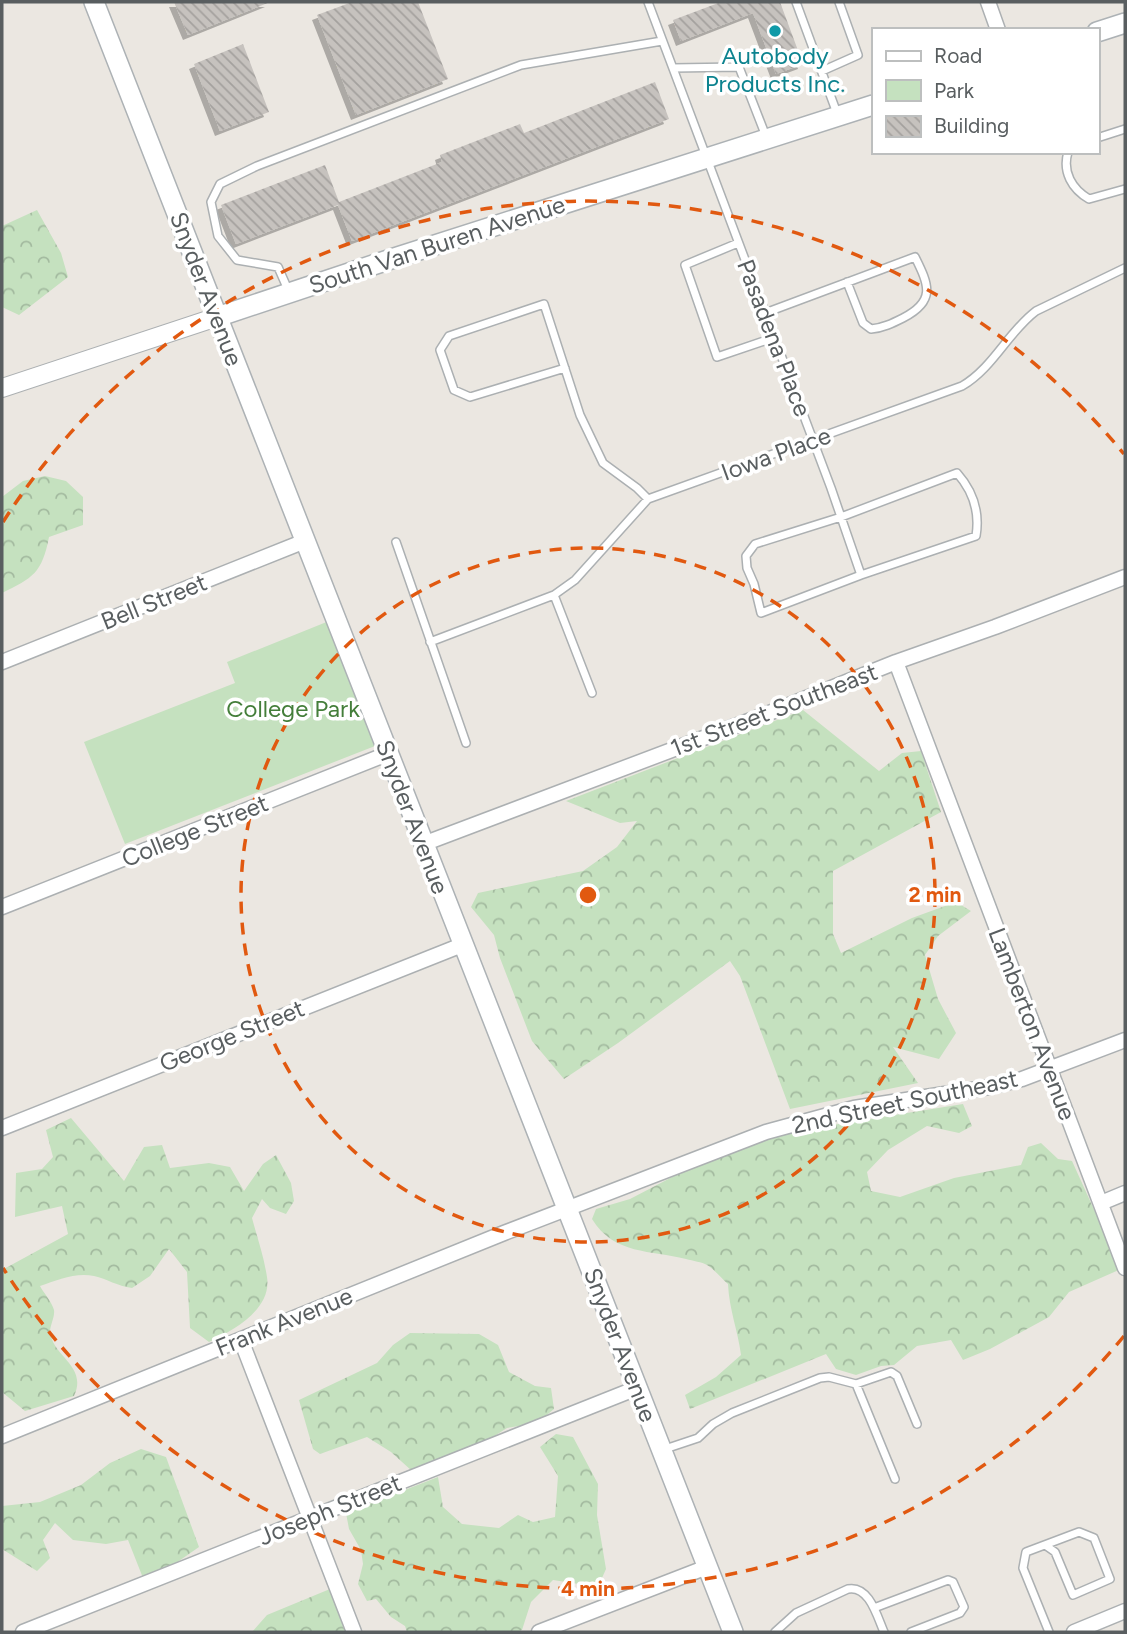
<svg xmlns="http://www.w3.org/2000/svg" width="1127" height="1634" font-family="Figtree,sans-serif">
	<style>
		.forest { fill: url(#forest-crowns) }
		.park { fill: #c5e1bf }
		.building { fill: url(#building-back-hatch); filter: url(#shadow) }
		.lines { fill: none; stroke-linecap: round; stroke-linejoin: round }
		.service-casing { stroke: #acb0b2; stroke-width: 10 }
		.minor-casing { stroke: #acb0b2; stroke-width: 17 }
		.tertiary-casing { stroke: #acb0b2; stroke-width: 20 }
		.secondary-casing { stroke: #adb2b5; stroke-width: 22 }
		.service { stroke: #fff; stroke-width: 7 }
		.minor { stroke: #fff; stroke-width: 14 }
		.tertiary { stroke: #fff; stroke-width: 18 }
		.secondary { stroke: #fff; stroke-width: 19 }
		.ring { fill: none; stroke: #e15910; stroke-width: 3.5; stroke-dasharray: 12 9 }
		.culture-dot { fill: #0f9aa8; stroke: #fff; stroke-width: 2.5 }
		.labels { text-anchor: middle; stroke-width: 7; stroke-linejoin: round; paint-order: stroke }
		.culture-label { font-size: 24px; fill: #0d838f; stroke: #fff }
		.street-label { font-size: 24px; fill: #595e60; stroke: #fff }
		.park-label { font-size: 24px; fill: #447e3a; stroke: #fff }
		.centre { fill: #e15910; stroke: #fff; stroke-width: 3.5 }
		.ring-label { font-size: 21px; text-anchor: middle; font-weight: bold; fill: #e15910; stroke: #fff; stroke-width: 7; stroke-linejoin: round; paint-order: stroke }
	</style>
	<defs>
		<pattern id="forest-crowns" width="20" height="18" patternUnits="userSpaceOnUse" patternTransform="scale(1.75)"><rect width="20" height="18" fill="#c5e1bf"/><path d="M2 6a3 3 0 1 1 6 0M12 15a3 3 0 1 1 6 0" fill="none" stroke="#a3ba9f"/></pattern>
		<pattern id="building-back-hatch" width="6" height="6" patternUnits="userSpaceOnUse" patternTransform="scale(1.75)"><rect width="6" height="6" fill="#c6c2be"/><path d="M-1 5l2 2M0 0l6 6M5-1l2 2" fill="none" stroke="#a4a19e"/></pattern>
		<filter id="shadow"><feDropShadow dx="-5" dy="5" stdDeviation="0" flood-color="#0004"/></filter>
	</defs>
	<rect width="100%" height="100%" fill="#ebe7e1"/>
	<path class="forest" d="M37,210L61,253L68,277L19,315L2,307V226Z
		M45,476L66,481L83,497V525L49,537C42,573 33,578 2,593V497L23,481Z
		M803,710L879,771L902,753L921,751L941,812L833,871V934L841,953L912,918L956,902L971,911L938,936L925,955L938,999L956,1033L939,1059L893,1047L918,1083L790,1109L740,976L730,961L618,1043L564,1079L532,1041L500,958L494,935L471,907L478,893L583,871L617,847L637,821L620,823L566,801Z
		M963,1104L972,1126L959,1133L927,1126L888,1150L867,1172L871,1191L900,1197L954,1178L1021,1165L1028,1147L1041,1143L1058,1159L1072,1161L1121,1269L1069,1292L1049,1317L990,1349L963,1360L951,1340L917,1346L894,1365L881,1366L856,1375L836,1369L826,1354L690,1409L685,1395L716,1377L741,1355C738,1331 729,1309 728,1284C721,1278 715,1270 707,1265C702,1262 693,1261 686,1259C651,1250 614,1255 592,1219L596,1209L630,1199L678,1174L739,1148L789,1132Z
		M71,1118L124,1181L144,1147L162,1145L170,1168L209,1163L230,1167L244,1191L263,1164L276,1155L291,1183L294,1201L286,1214L270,1208L262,1199L252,1218C257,1237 264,1257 267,1277C272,1309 234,1330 209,1342L190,1328L187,1272L169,1249L150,1276L132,1288C117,1286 107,1279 94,1276C76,1272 57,1280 40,1286C43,1292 52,1302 54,1310C55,1317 50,1325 50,1332C53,1357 88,1366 74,1396L25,1411L2,1392V1270L68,1234L62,1206L15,1217L16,1173L42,1169L53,1157L46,1130Z
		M410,1333L479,1334L498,1345L509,1372L535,1386L551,1388L554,1409L537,1423L507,1428L485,1442L412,1471L391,1452L367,1437L320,1454L313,1449L299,1400L377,1363L393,1345Z
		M556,1434L573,1437L598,1484L597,1515L606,1569L598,1587L553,1580L531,1602L522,1630L516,1632H407L405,1626L391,1617L376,1599L367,1601L358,1584L363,1564L361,1550L349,1529L346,1513L438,1477L443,1507L462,1524L499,1528L518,1515L533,1522L555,1517L558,1476L540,1447Z
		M141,1449L166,1457L199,1547L163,1572L143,1578L128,1540L106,1544L73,1540L55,1523L43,1540L50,1558L37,1571L2,1549V1506L40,1502L81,1485L110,1463Z
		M330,1589L345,1632H252L267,1615Z"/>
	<path class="park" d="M329,621L377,741L375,746L125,844L84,742L235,683L227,662Z"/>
	<path class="building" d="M174,2H270L188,35Z
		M352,2H418L448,79L356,115L317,15Z
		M721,2H780L803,64L776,74L753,13L681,41L673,20Z
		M243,44L269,112L220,131L194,64Z
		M655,82L669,119L352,241L338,205L236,244L221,205L325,165L339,202L442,162L440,155L520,124L524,133Z"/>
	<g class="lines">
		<defs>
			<path id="service" d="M648,2L831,488L861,575
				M796,2L838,116
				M673,68L739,67L767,139
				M822,71L858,55L839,2
				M1097,138L1125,129
				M1068,152C1062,172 1072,189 1089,199L1125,189
				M738,243L685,265L717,357L773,338
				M289,292L278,267L237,260L218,236L211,202L220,184L257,166L521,65L662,41
				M765,313L915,257C929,285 936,301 903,318C893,323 883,328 871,329L863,323L847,282
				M565,368L470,397L454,390L440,350L449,336L544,304L580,415L603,463L637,488L648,499
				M957,473C973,491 980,512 976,536L861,575L761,613L754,584L747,568L746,556L755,544L841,517Z
				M396,542L466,743
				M554,595L592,693
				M430,642L554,595L575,580L648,499L962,386C993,368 1008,332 1036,311L1125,268
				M856,1384L895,1479
				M662,1450L698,1438L713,1424L732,1413L820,1378L829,1377L856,1384L891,1372L897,1376L917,1424
				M1045,1545L1055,1552L1073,1595L1110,1579L1094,1538L1079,1532L1026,1552L1023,1568L1049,1632
				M874,1608L948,1580L953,1582L964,1607L960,1613L911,1632
				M775,1632L796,1613L848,1589C869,1585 877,1616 884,1632"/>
			<path id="minor" d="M988,2L998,30
				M2,662L305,541
				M896,662L1125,1268
				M423,844L759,717L896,662L995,627L1125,577
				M2,907L387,754
				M2,1128L462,945
				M1101,1203L1125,1193
				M241,1340L354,1632
				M2,1436L504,1233L766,1132L854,1108L984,1088L1022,1079L1125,1040
				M23,1632L637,1388
				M539,1632L707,1567
				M1074,1632L1125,1611"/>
			<path id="tertiary" d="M2,388L217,317"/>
			<path id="secondary" d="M94,2L733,1632
				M1097,32L1125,23
				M217,317L388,260L873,105"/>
		</defs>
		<use href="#service" class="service-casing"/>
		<use href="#minor" class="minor-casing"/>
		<use href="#tertiary" class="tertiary-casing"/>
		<use href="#secondary" class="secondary-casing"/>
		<use href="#service" class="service"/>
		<use href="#minor" class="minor"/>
		<use href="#tertiary" class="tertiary"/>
		<use href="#secondary" class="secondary"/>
	</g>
	<g class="ring">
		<circle cx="588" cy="895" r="347"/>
		<path d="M1124 1336A694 694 0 0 1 3 1268M3 522A694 694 0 0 1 1124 454"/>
	</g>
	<circle class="culture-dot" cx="775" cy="31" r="7"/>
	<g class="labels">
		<g class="culture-label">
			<text x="775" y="64">Autobody<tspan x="775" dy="28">Products Inc.</tspan></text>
		</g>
		<g class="street-label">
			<text transform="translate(437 245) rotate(-18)" y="8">South Van Buren Avenue</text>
			<text transform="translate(206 289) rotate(69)" y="8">Snyder Avenue</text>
			<text transform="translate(774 338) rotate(69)" y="8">Pasadena Place</text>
			<text transform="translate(776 454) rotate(-20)" y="8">Iowa Place</text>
			<text transform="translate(154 602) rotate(-22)" y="8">Bell Street</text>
			<text transform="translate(774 710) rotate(-21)" y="8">1st Street Southeast</text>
			<text transform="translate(412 817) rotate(69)" y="8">Snyder Avenue</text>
			<text transform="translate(195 831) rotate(-22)" y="8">College Street</text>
			<text transform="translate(1032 1024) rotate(69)" y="8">Lamberton Avenue</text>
			<text transform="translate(232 1036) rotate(-22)" y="8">George Street</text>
			<text transform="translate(905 1102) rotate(-12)" y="8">2nd Street Southeast</text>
			<text transform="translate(284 1322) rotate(-22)" y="8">Frank Avenue</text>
			<text transform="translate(620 1345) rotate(69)" y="8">Snyder Avenue</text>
			<text transform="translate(330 1510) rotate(-22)" y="8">Joseph Street</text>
		</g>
		<g class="park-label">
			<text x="293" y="717">College Park</text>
		</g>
	</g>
	<circle cx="588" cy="895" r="10" class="centre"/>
	<g class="ring-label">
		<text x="935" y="902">2 min</text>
		<text x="588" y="1596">4 min</text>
	</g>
	<rect width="1127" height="1634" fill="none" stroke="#595e60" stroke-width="7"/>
	<rect x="872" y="28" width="228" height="126" fill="#ffffff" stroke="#bdbfbf" stroke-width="2"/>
	<rect x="886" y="51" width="35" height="10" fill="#ffffff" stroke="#bdbfbf" stroke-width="2"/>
	<text x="934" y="63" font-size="21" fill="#595e60">Road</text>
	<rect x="886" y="80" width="35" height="21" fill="#c5e1bf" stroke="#bdbfbf" stroke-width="2"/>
	<text x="934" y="98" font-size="21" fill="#595e60">Park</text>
	<rect x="886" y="116" width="35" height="21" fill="url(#building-back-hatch)" stroke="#bdbfbf" stroke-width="2"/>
	<text x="934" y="133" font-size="21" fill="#595e60">Building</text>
</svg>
